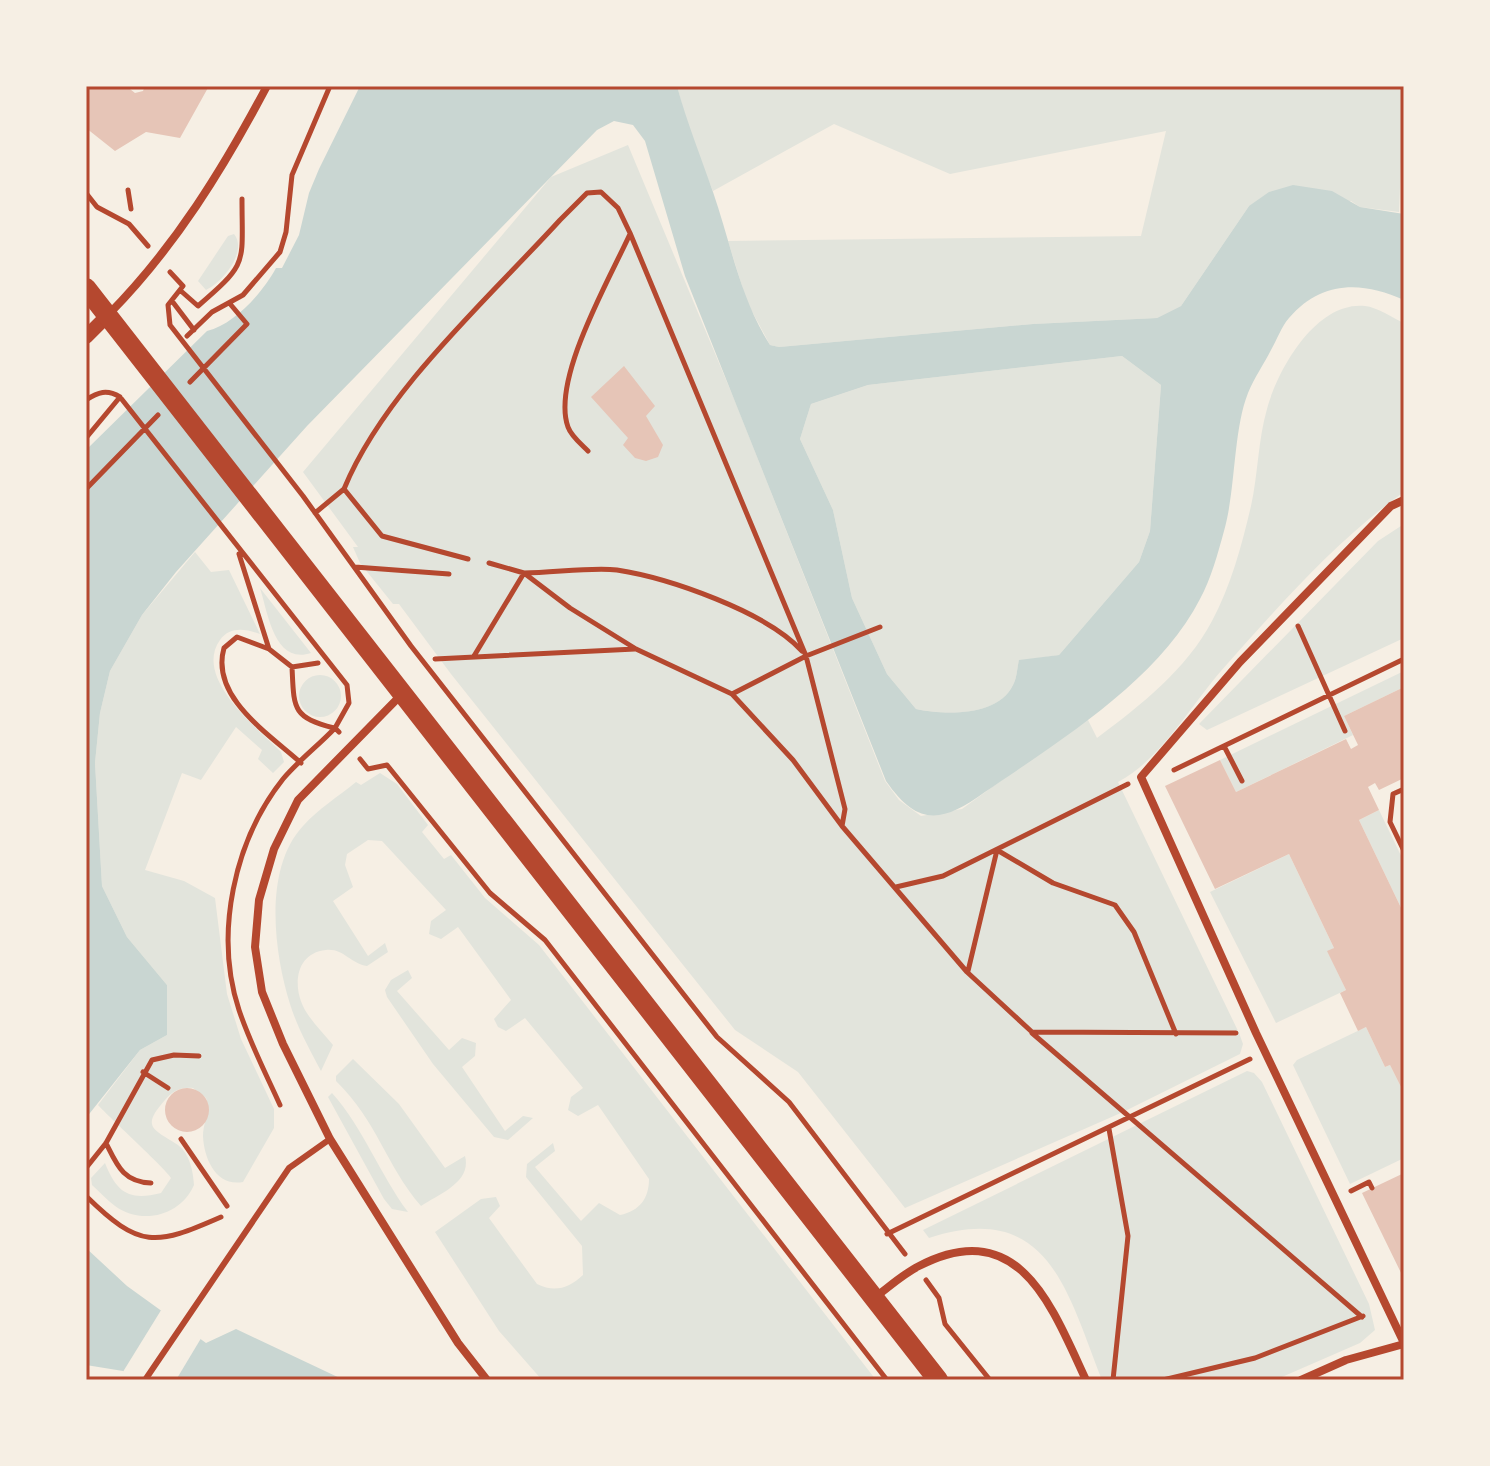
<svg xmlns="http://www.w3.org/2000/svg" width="1490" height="1466" font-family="Figtree,sans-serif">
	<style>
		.green { fill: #e2e4dc }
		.water { fill: #c9d6d2; fill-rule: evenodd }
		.pier { fill: #f6efe4 }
		.building { fill: #e6c5b7 }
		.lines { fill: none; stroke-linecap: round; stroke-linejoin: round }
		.path { stroke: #b5482f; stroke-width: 5 }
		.service { stroke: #b5482f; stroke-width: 6 }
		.minor { stroke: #b5482f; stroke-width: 8 }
		.tertiary { stroke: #b5482f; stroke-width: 14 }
		.primary { stroke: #b5482f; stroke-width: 20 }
		.neatline { fill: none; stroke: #b5482f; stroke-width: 3 }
	</style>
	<rect width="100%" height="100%" fill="#f6efe4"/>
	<path class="green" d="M677,86H1404L1399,212L1360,207L1351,201L1249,206L1181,306L1157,318L1033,324L779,347L770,345L747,302L728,241L1141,236L1166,131L950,174L834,124L713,191L692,142Z
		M628,145L737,406L885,781L899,800L921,816L962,809L1087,718L1097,738C1141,705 1186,670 1212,621C1231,586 1242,544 1251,506C1258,474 1258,440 1267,409C1278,369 1316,301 1365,306C1377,307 1393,318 1404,323V492C1337,539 1275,610 1221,671C1189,708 1161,759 1118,782L1239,1033L1243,1044L1240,1054L1123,1112L905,1208L798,1072L735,1030L451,674L399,604H393L360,563L353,547H358L303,472L551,177Z
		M234,234C248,251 223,282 206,290L198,281L228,236Z
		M1122,356L1161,385L1150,531L1139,562L1059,655L1019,661C1017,668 1017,678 1013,685C998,717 945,715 916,709L887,674L852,598L833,510L800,439L811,404L868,385Z
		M1404,524V638L1207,730L1199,724L1378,541Z
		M195,552L211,572L229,570L260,634C246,629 230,626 220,640C193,678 257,728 281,752L284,762L273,773L258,759L262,750L236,727L201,780L182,773L145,870L184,881L215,898L227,994L241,1039L274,1109V1128L243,1182C217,1187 204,1160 203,1136C203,1121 211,1113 206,1098L193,1088C180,1087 173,1091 165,1100C140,1128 154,1129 178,1145C190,1154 193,1171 194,1185C181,1215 143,1226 115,1206C107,1200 100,1192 92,1185L91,1178L105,1163C117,1193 129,1201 161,1193L171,1178C169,1172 109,1117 98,1105L140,1050L167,1035V985L127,937L102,886L95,763L100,713L110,671L142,615Z
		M260,588L311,653C274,665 268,613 260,588Z
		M1404,671V687L1344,716L1353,735L1236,792L1220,760Z
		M299 696a21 21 0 1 1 42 0a21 21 0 1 1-42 0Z
		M380,773L397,784L428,825L422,832L444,859L451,855L485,898L539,945L876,1380H542L499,1331L435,1232L481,1199L496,1197L500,1206L489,1218L537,1284C555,1293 569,1288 583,1275L582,1246L526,1177L527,1164L553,1143L555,1151L535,1167L581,1221L599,1203L620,1215C640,1211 649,1198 649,1179L598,1105L578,1116L568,1110L571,1097L583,1088L525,1018L506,1031L498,1027L494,1019L511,1000L458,927L441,939L429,934L431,921L446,910L382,841L368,840L347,854L345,865L353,887L333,901L368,956L385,943L388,952L367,966C351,964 343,948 326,950C295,953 292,987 305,1010C312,1022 324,1034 333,1045L321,1071C310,1050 297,1027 290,1004C274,953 263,869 303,826C318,809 339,796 356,782L361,785Z
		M1379,810L1404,862V914L1359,820Z
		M1289,854L1334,948L1328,952L1346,990L1276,1023L1210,892Z
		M408,970L412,978L397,991L449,1050L462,1038L476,1043L475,1056L462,1067L505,1131L523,1116L533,1118L508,1140L494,1137L433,1064L387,997L385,990L391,980Z
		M1366,1027L1385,1067L1390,1065L1404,1093V1158L1350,1184L1293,1065L1297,1060Z
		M353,1059L399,1104L445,1168L465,1156C472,1182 439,1194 421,1206C385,1164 378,1122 336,1081V1076Z
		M1247,1071L1254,1073L1262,1082L1369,1304L1375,1330L1360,1343L1275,1380H1102C1067,1292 1049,1199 929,1238L923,1230Z
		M332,1093C364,1129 379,1173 408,1212L392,1209L384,1199L328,1097Z"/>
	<path class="water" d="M360,86H677C687,123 701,157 713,192C731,244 740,298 770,345L779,347L1033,324L1157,318L1181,306L1249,206L1269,192L1293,185L1332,191L1360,207L1404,214V300C1363,281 1321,280 1289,318C1281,327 1277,340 1271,350C1264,364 1254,378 1248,393C1233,431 1236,489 1224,531C1218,553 1211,579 1200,599C1159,680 1058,742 985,792C942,823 918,827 886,781L685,276L645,141L633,125L614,121L597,130L307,426L176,572L142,615L110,671L100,713L95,763L102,886L127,937L167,985V1035L140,1050L86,1118L87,449L207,331C235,324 263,292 276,268H282L299,235L309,193L319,169ZM1122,356L1161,385L1150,531L1139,562L1059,655L1019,660C1017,668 1017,678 1013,685C998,717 944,715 916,709L887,674L852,598L833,510L800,439L811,404L868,385Z
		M86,1248L127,1286L206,1343L236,1329L344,1380H141L123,1371L86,1365Z"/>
	<path class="pier" d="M163,1307L203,1335L176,1380H132L121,1375Z"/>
	<path class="building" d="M86,86H126L135,93L143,91L145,86H209L180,138L146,132L115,151L86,128Z
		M624,366L655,406L646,416L663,445L658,457L646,461L635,458L623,445L628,438L591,397Z
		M1404,687V778L1379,790L1375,783L1368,787L1379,810L1359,820L1404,914V1093L1390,1065L1385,1067L1366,1027L1358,1031L1340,993L1346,990L1327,951L1334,948L1289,854L1215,889L1165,786L1220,760L1236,792L1346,739L1351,749L1358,745L1344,716Z
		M165 1110a22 22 0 1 1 44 0a22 22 0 1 1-44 0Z
		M1404,1173V1279L1362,1193Z"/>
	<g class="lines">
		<path class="path" d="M128,190L131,209
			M86,193L97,207L129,224L148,246
			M170,272L183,286L168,305L170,325L303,496L411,646L717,1037L789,1102L905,1254
			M181,291L198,306C249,262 242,265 242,199
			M172,301L194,330
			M187,336L212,312L243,295L280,252L286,232L292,175L330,86
			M190,382L247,324L231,305
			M86,400C98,392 107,389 120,397L347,685L349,703L335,728L339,732
			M86,438L120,397
			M588,451C581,444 571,436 568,427C551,380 609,280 630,234
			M86,489L158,415
			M344,489C384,391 489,298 560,220L587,193L601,192L618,208L630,233L806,656L845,809L842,826
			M315,513L344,489L382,536L468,559
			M239,554L269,649
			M489,563L524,573L570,608L636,649L732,694L793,760L842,826L967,972L1032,1032L1236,1033
			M355,567L449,574
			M1298,626L1345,731
			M474,656L524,573C553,573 590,567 617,570C669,578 767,612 802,651
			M435,659L635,649
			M292,667L318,663
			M732,694L806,656L880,627
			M1224,746L1242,781
			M360,759L368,769L387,765L490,893L545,940L887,1380
			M301,763C269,734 210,697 224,648L237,637L269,649L292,667C294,709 292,717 334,728
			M1174,770L1404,659
			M1404,789L1393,794L1390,822L1404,851
			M896,887L943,876L1128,784
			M968,971L997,850L1053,883L1115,905L1134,932L1176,1034
			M1032,1033L1362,1317
			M143,1072L168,1088
			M280,1105C266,1074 250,1043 239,1010C214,934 234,841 283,779C298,761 319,745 335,728
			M1109,1129L1128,1236L1113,1380
			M181,1139L227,1206
			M106,1143C117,1165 123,1182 151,1183
			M86,1168L106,1143L152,1060L174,1055L199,1056
			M1351,1191L1369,1182L1372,1188
			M86,1196C140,1249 155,1246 221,1217
			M887,1234L1250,1059
			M926,1280L939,1298L945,1324L990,1380
			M1163,1380L1255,1358L1363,1316"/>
		<path class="service" d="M145,1380L289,1168L330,1139"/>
		<path class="minor" d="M109,314C175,247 223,169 267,86
			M1404,500L1391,506L1240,662L1141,777L1256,1033L1404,1343
			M402,694L298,800L274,849L259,900L255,947L262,992L283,1044L330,1139L458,1343L487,1380
			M874,1298C889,1287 903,1274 919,1266C1019,1214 1052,1307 1086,1380
			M1301,1380L1346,1360L1404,1344"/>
		<path class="tertiary" d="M86,337L107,316"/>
		<path class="primary" d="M86,288L938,1380"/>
	</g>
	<rect width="1490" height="1466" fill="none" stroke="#f6efe4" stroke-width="176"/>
	<rect x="88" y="88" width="1314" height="1290" class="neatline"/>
</svg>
